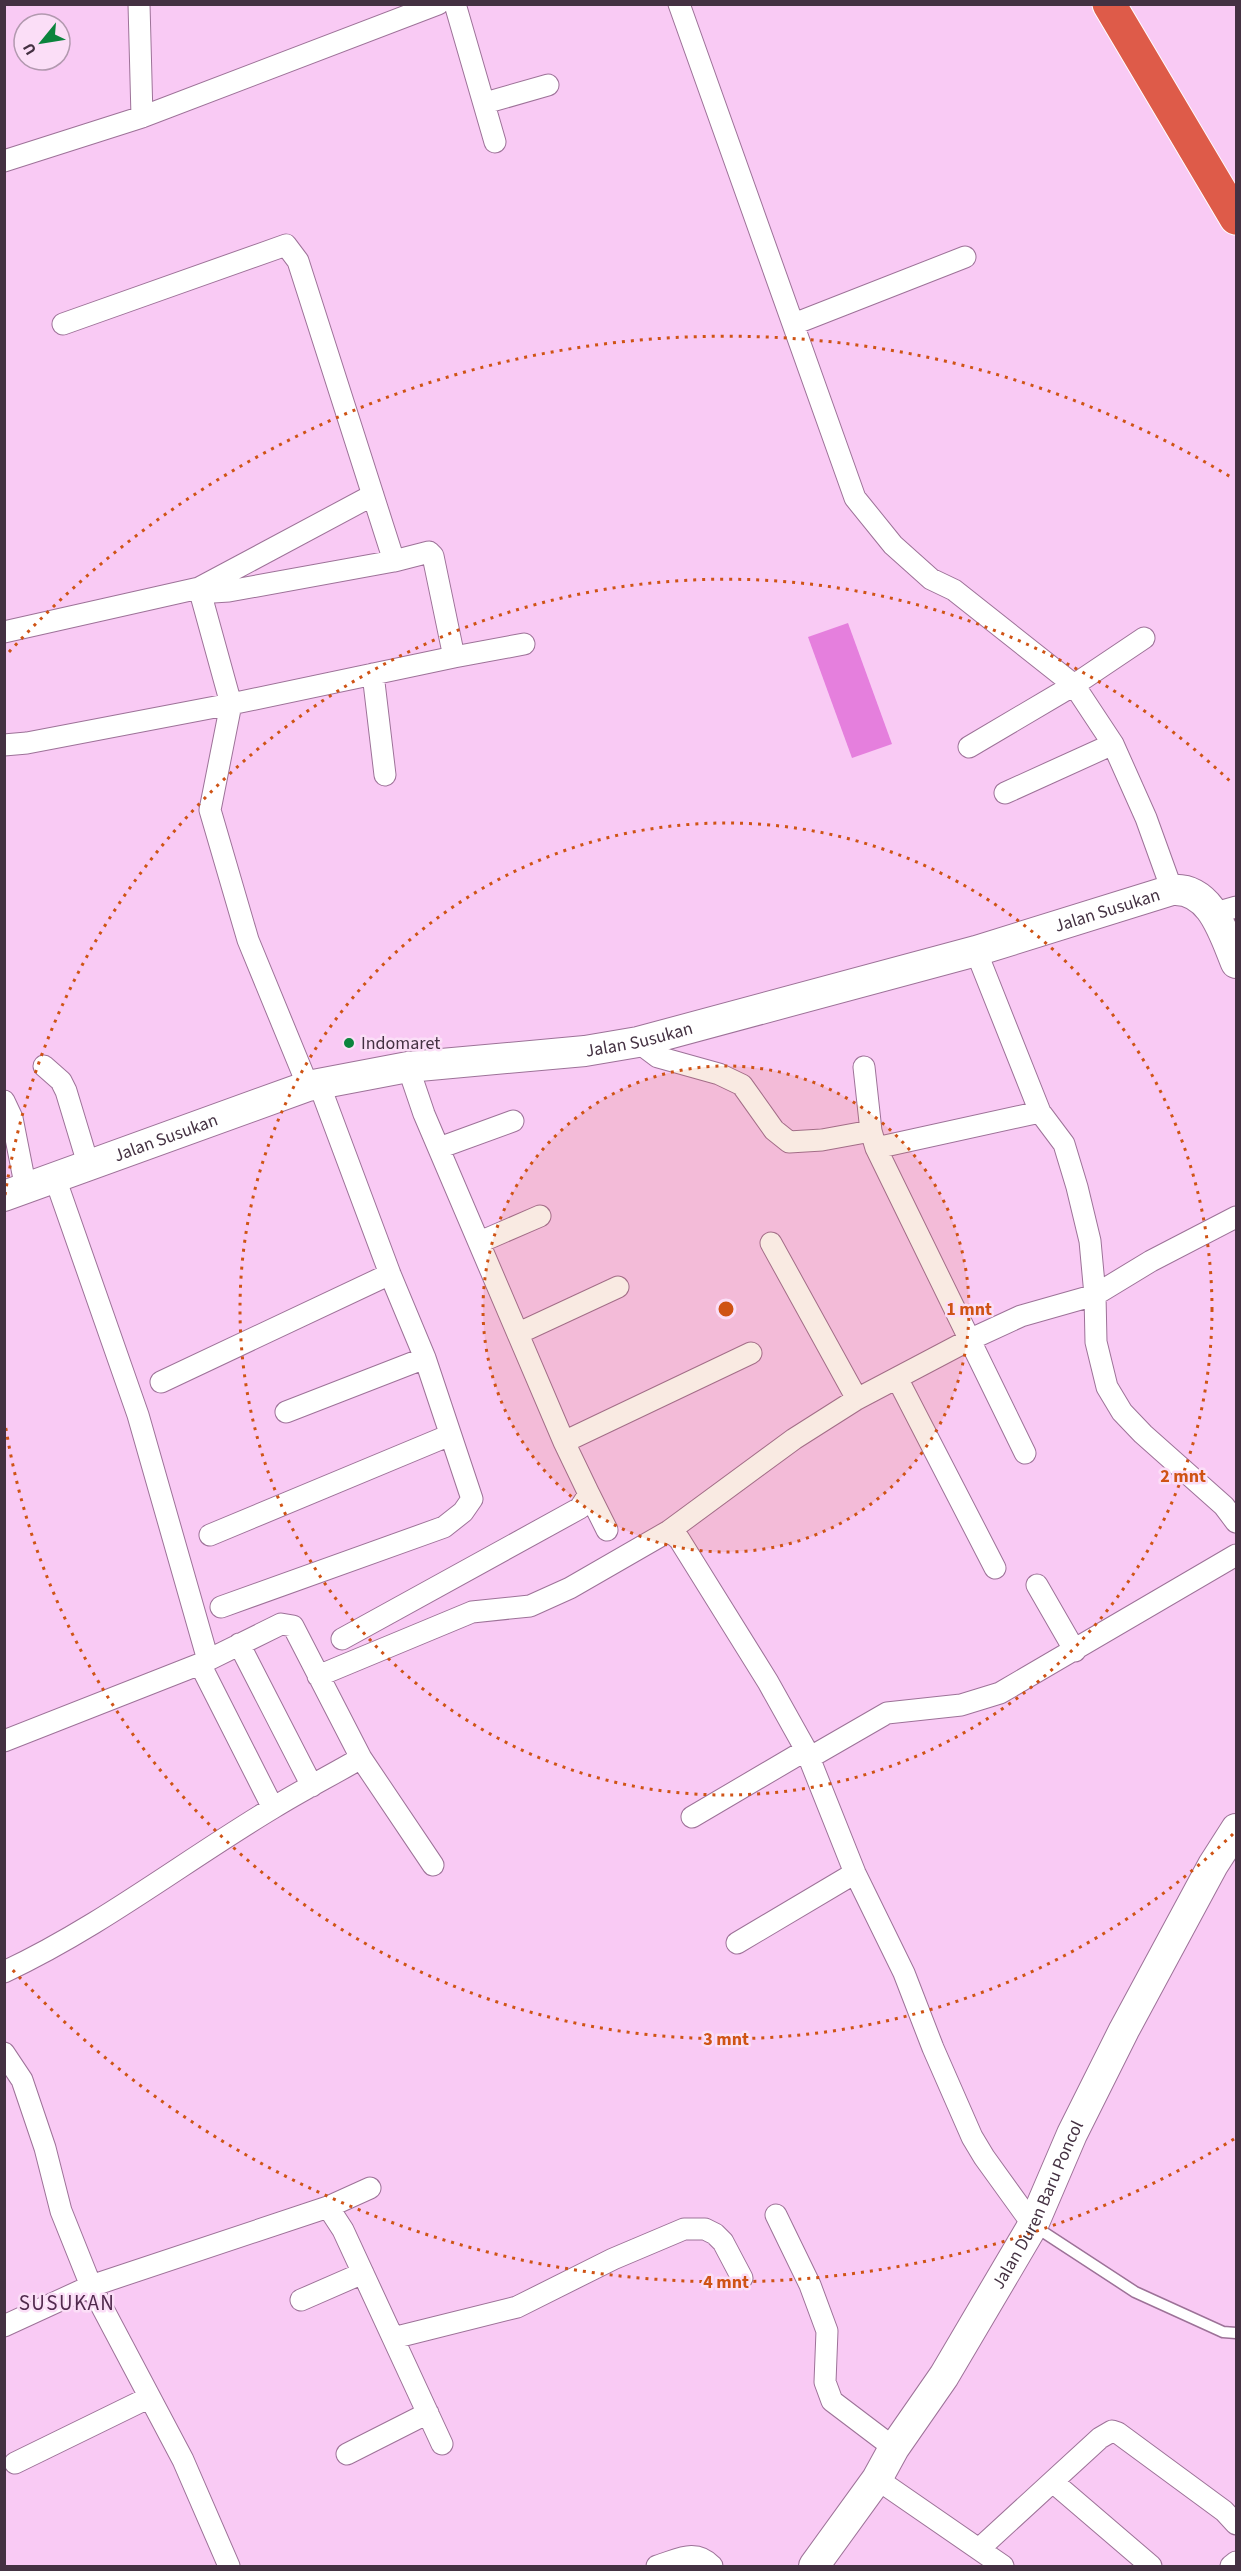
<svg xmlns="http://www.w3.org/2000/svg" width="1241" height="2571" font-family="'Source Sans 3',sans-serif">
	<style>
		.building { fill: #e57fdd }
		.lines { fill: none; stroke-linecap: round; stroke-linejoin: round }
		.lane-casing { stroke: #9d7298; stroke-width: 13 }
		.street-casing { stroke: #9d7298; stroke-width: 23 }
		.secondary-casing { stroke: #9d7298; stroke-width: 32 }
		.highway-casing { stroke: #fff; stroke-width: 35 }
		.lane { stroke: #fff; stroke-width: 10 }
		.street { stroke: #fff; stroke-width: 21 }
		.secondary { stroke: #fff; stroke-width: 30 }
		.highway { stroke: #de5b49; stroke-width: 33 }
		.ring { fill: none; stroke: #cf5314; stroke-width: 3; stroke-dasharray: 3 6 }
		.poi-dot { fill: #0b843d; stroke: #fbdef7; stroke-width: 2 }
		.labels { text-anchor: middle; stroke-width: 5; stroke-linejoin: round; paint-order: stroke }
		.street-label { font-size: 18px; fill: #443142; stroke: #fbdef7 }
		.poi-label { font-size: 18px; fill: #443142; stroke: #fbdef7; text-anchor: start }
		.quarter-label { font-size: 21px; letter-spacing: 1.5px; fill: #502a4d; stroke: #fbdef7 }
		.centre { fill: #cf5314; stroke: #fbdef7; stroke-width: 3 }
		.ring-label { font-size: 18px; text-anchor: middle; font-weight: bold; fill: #cf5314; stroke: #fbdef7; stroke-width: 5; stroke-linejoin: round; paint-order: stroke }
	</style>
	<rect width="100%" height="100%" fill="#f9caf4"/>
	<path class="building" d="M848,623L892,744L852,758L808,637Z"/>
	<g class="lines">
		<defs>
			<path id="lane" d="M1034,2226L1135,2292L1223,2332L1236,2333"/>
			<path id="street" d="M139,4L142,117
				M455,4L495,142
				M679,4L855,498L893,545L931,579L954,590L1074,685L1113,744L1146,818L1172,890
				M485,103L548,85
				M4,161L142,117L438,4
				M63,324L286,245L298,261L394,561
				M794,324L965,257
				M199,588L231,704L210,810L248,940L308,1086
				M4,632L199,588L373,495
				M454,657L524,644
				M373,674L385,775
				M4,745L27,743L231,704L454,657L433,556L429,552L394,561L229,591L213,592L199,588
				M969,747L1074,685L1144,638
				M1005,793L1113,744
				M1215,913L1236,907
				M976,951L1040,1112L1064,1144L1077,1187L1090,1241L1095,1295L1096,1342L1107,1387L1122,1412L1143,1434L1224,1506L1236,1522
				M638,1042L658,1057L719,1074L742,1085L774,1130L789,1142L822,1140L871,1131
				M44,1066L61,1081L66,1091L89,1167
				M864,1067L871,1131L876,1148L1025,1453
				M4,1101L12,1118L26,1189
				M439,1148L513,1121
				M876,1148L1040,1112
				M55,1178L138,1415L208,1660
				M480,1242L540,1216
				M771,1243L857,1399
				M519,1333L618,1287
				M897,1378L995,1568
				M161,1382L390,1274
				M286,1412L425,1358
				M564,1442L751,1353
				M589,1494L607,1530
				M669,1531L679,1539L768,1682L806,1750L855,1873L904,1973L933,2048L972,2137L984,2157L1033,2225
				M210,1535L450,1435
				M1037,1585L1075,1651
				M221,1607L444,1527L463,1512L472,1499L425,1358L390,1274L319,1084
				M342,1639L580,1508L589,1494L564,1442L424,1114L408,1067
				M239,1644L312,1786
				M200,1664L273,1808
				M318,1676L472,1612L530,1606L570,1588L669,1531L794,1439L857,1399L969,1340L1021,1316L1095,1295L1151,1261L1236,1217
				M4,1741L200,1664L281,1624L293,1626L361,1758L433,1865
				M809,1758L887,1713L961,1705L1000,1693L1236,1555
				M692,1817L806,1750
				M737,1943L855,1873
				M4,1972C100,1927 183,1862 273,1808C302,1790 332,1775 361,1758
				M4,2053L22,2080L45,2148L61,2211L91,2286L183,2460L229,2566
				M328,2207L343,2230L442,2444
				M776,2215L810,2285L827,2331L825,2382L832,2401L894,2448
				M301,2300L363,2273
				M4,2326L91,2286L328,2207L370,2188
				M393,2338L517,2307L613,2259L684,2229H705L715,2234L723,2242L742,2278
				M347,2454L428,2413
				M15,2463L148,2398
				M877,2479L1003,2566
				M1053,2482L1151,2566
				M979,2549L1100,2438L1112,2431L1118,2433L1224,2511L1236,2524
				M657,2566C678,2560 695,2548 712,2566
				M1231,2566L1236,2562"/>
			<g id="secondary">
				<path id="s1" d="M4,1196L308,1086L408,1067L585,1051L638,1042L976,951L1172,890C1211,887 1224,934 1236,963"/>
				<path id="s2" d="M814,2566L877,2479L894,2448L944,2376L1033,2225L1072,2134L1124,2030L1213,1865L1236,1829"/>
			</g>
			<path id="highway" d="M1109,4L1236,218"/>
		</defs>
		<use href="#lane" class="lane-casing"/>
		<use href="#street" class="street-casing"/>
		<use href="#secondary" class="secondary-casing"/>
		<use href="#highway" class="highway-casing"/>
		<use href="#lane" class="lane"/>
		<use href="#street" class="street"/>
		<use href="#secondary" class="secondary"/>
		<use href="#highway" class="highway"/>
	</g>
	<circle cx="726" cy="1309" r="243" fill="#cf5314" fill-opacity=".12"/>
	<g class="ring">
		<circle cx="726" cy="1309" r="243"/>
		<circle cx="726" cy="1309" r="486"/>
		<path d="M1233 1834A730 730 0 0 1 5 1423M5 1195A730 730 0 0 1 1233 784"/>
		<path d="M1234 2139A973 973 0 0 1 9 1966M9 652A973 973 0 0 1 1234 479"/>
	</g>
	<circle class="poi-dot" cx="349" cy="1043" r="6"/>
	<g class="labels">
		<g class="street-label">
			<text dy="6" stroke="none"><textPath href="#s1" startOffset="1144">Jalan Susukan</textPath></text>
			<text dy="6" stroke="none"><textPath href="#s1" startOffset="658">Jalan Susukan</textPath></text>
			<text dy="6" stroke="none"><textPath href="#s1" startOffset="172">Jalan Susukan</textPath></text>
			<text dy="6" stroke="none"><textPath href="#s2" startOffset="426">Jalan Duren Baru Poncol</textPath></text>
		</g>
		<g class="poi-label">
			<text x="361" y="1049">Indomaret</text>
		</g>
		<g class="quarter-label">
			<text x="67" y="2310">SUSUKAN</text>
		</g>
	</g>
	<circle cx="726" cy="1309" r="9" class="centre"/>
	<g class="ring-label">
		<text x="969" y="1315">1 mnt</text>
		<text x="1183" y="1482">2 mnt</text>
		<text x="726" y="2045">3 mnt</text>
		<text x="726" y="2288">4 mnt</text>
	</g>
	<rect width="1241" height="2571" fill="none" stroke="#443142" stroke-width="12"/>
	<g transform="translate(42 42) rotate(240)"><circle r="28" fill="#fbdef7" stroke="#b299af" stroke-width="1.5"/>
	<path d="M0-4.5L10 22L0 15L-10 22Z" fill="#0b843d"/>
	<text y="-9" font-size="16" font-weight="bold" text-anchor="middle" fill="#443142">U</text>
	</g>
</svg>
